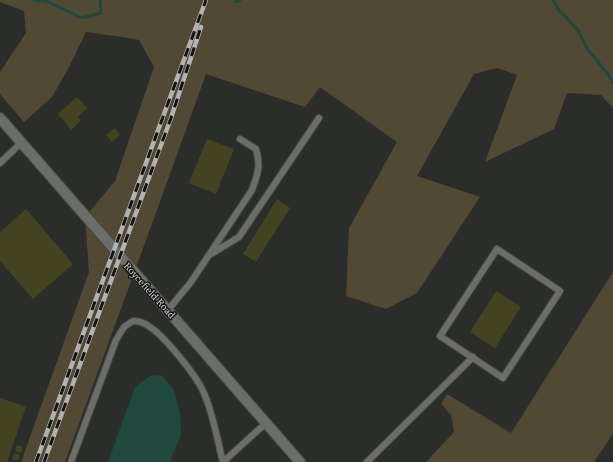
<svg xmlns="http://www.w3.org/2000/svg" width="613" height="462" font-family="'Source Serif 4',serif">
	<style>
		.green { fill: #524935 }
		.water { fill: #1f493c }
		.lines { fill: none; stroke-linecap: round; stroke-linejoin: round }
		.stream { stroke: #1f493c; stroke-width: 3 }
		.building { fill: #434321 }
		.lane-casing { stroke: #474846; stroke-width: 8 }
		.street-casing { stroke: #474846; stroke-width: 12 }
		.lane { stroke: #6b6d69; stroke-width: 6 }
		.street { stroke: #6b6d69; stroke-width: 10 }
		.rail-casing { stroke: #b2b3b1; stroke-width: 4.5 }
		.rail { stroke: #141514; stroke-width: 3; stroke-dasharray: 9; stroke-linecap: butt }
		.labels { text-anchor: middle; stroke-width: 3; stroke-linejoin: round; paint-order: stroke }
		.street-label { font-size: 10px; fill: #d9dad8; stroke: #141514 }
	</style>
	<rect width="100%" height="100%" fill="#2b2d2a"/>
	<path class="green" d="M0,0H613V108L601,95L567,93L554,129L485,162L517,75L497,68L474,74L417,176L480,197L417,293L386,309L346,296L349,228L397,142L320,87L305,107L206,74L157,210L65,462H21L89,272L85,217L115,181L154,67L139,40L122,37L86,32L69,67L52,97L24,122L0,94V72L26,33L24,11L0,2Z
		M613,272V434L594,462H426L454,432L451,415L441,404L447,394L511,433Z"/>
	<path class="water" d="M161,375L173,388L180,413L181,435L170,462H108L135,387L150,376Z"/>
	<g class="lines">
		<path class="stream" d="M34,0L46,1L82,18L101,13L100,0
			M553,0L558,9L578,30L586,47L610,77L613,83
			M235,2L240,0"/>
	</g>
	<path class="building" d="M77,97L87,108L78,117L81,120L71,130L58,114Z
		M115,128L120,135L112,142L106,135Z
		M207,139L234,149L216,194L189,183Z
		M277,199L290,208L256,262L243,254Z
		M26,209L73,264L33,299L0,261V232Z
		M496,291L521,307L495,348L470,332Z
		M0,398L26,407L7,462H0Z
		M15.5 449a3.5 3.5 0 1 1 7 0a3.5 3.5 0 1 1-7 0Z
		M12.5 457a3.5 3.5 0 1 1 7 0a3.5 3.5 0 1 1-7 0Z"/>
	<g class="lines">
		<defs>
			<path id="lane" d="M0,163L21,143
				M497,249L560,291L503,378L440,336Z
				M211,254L239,237L319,118
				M168,310L191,282L252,190C258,173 261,166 256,149L240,139
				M71,462L116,340L124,327L133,321C140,321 145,323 150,327C165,337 195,374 203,391C213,412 217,439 223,462
				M223,462L266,423
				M367,462L473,357"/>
			<path id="street" d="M0,118L300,462"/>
		</defs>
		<use href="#lane" class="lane-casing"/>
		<use href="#street" class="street-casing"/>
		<use href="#lane" class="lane"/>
		<use href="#street" class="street"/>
		<defs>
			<path id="rail" d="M36,462L206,0
				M44,462L171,118L201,27"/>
		</defs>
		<use href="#rail" class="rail-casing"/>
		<use href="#rail" class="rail"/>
	</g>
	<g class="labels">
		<g class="street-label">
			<text transform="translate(150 290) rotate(48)" y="4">Roycefield Road</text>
		</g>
	</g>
</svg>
